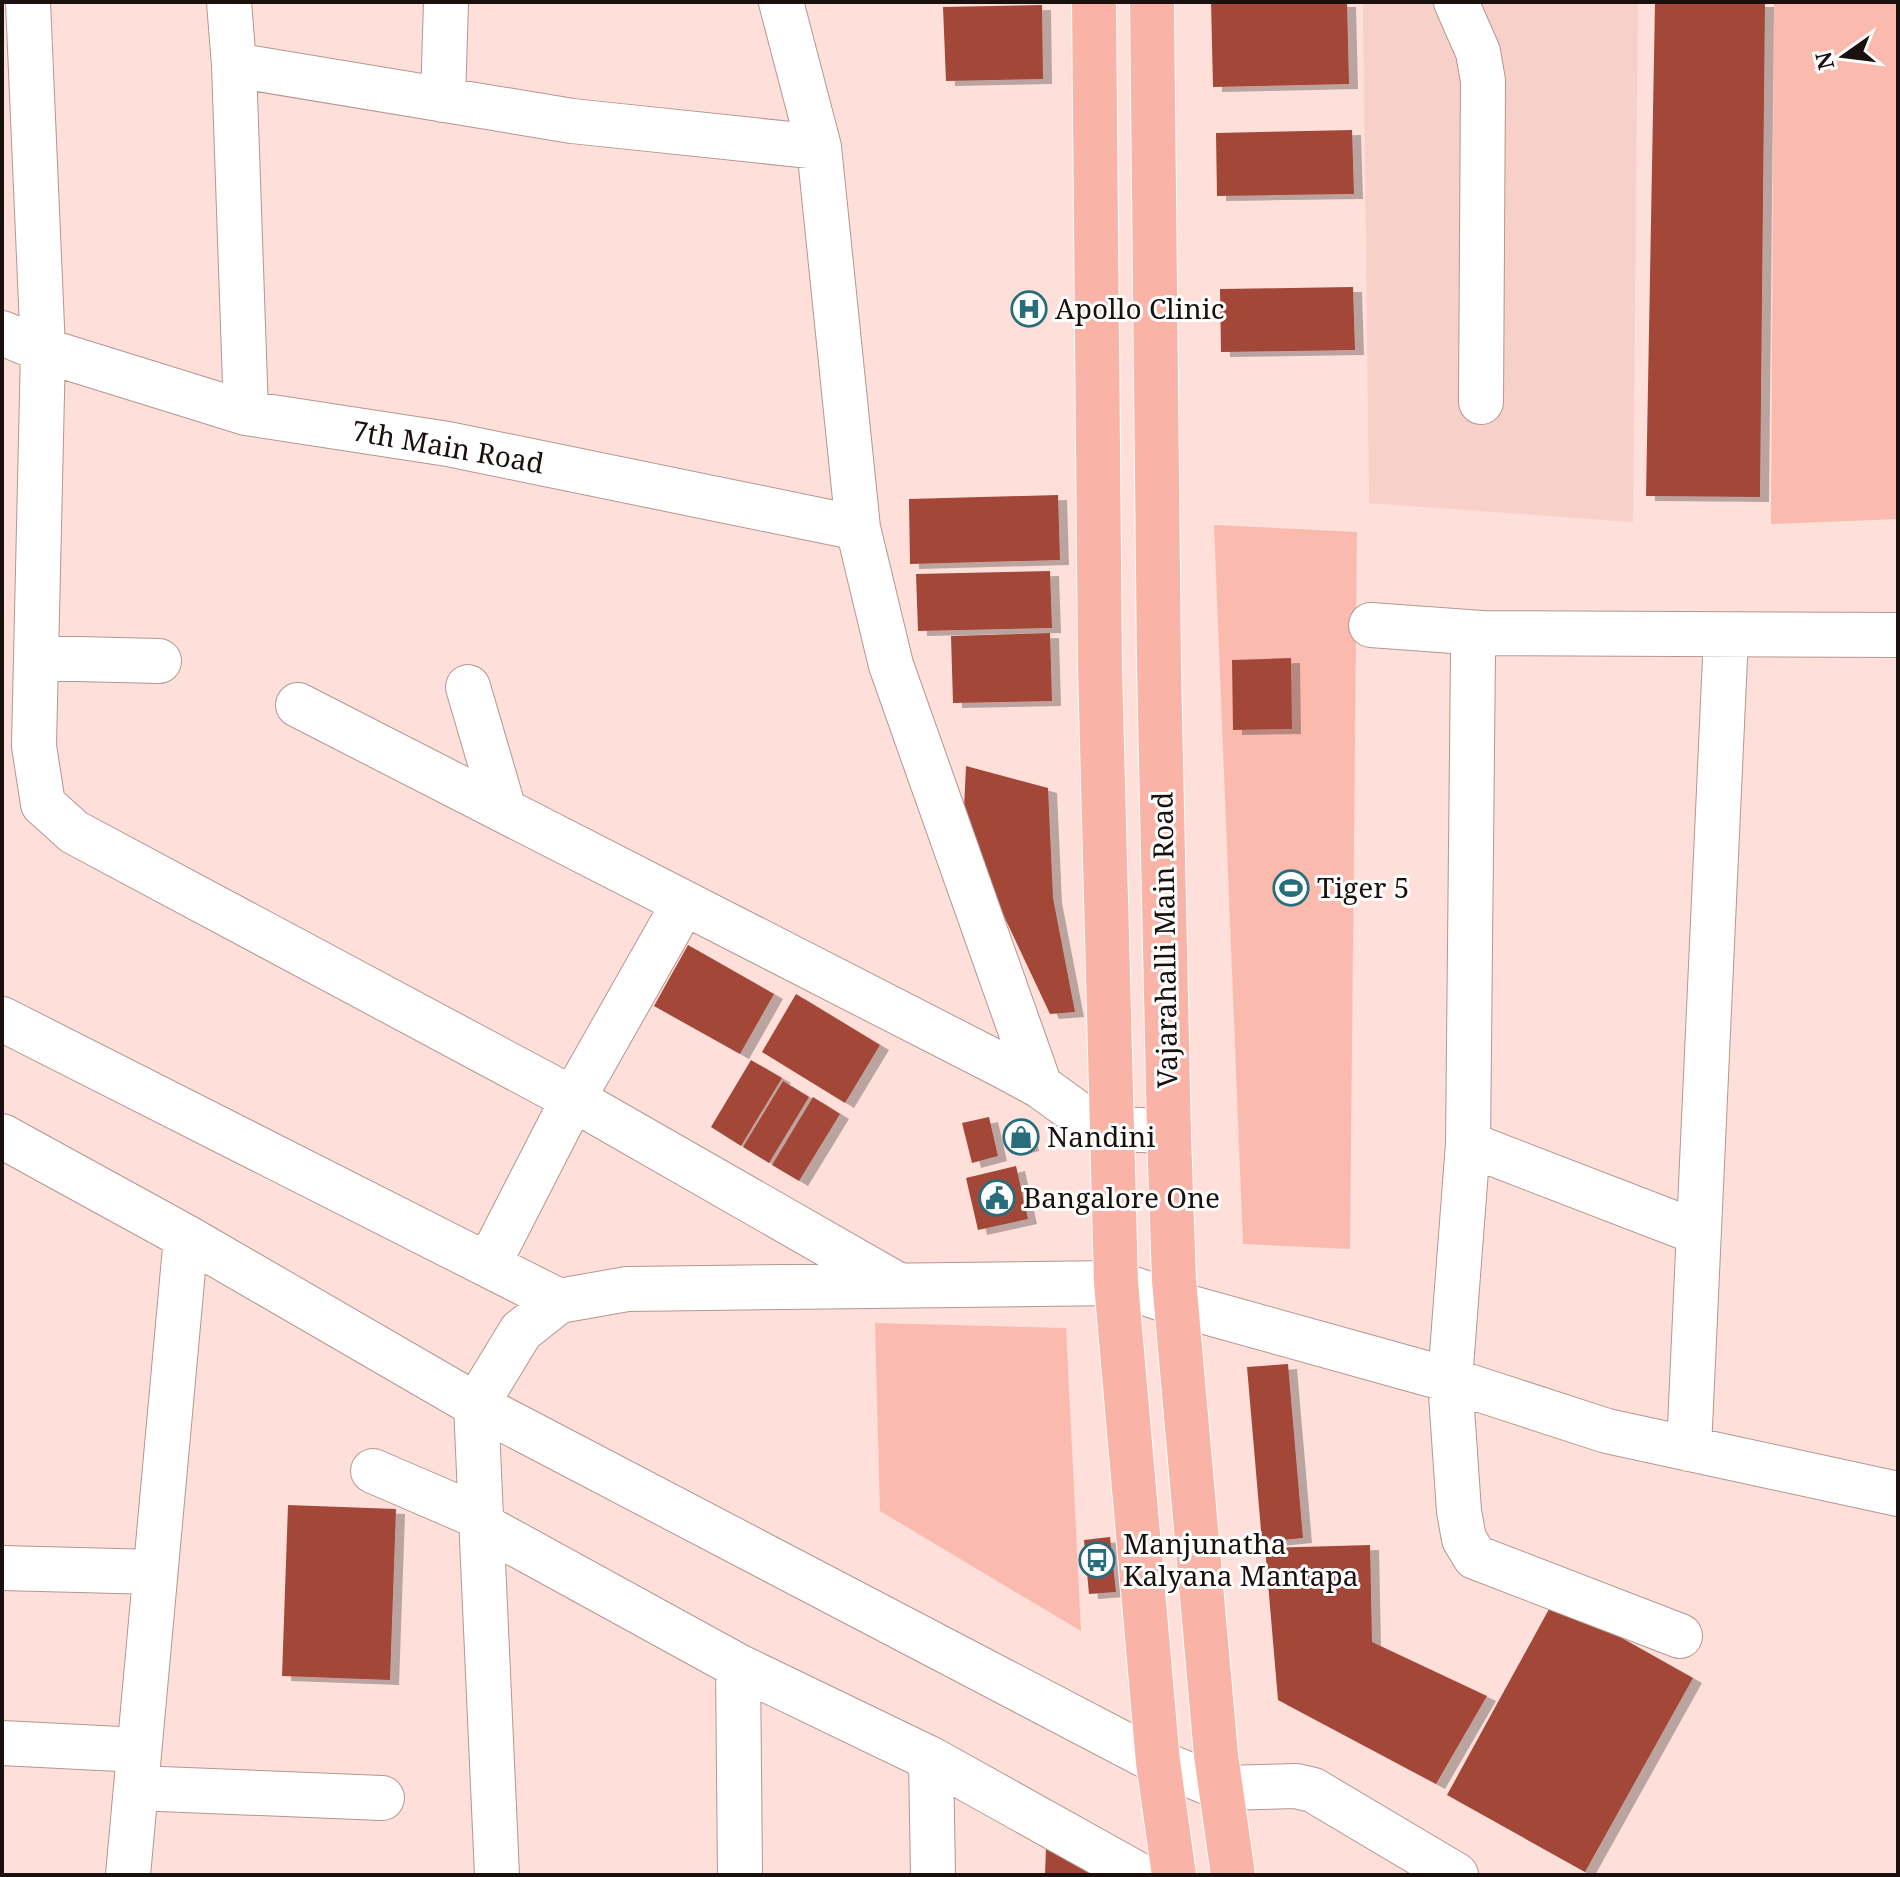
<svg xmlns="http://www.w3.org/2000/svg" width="1900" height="1877" font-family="'Noto Serif',serif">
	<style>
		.built { fill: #f7d1c9 }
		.green { fill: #fabaad }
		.building { fill: #a34737; filter: url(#shadow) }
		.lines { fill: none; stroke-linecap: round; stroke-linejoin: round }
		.minor-casing { stroke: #b39791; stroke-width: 46 }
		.major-casing { stroke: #fff; stroke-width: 46 }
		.minor { stroke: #fff; stroke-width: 44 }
		.major { stroke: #fab4a7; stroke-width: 44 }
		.labels { text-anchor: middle; stroke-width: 6; stroke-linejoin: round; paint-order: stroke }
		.poi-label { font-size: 28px; fill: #1a110f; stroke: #fff; text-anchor: start }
		.street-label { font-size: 28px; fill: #1a110f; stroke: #fff }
	</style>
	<defs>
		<filter id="shadow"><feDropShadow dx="9" dy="5" stdDeviation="0" flood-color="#0004"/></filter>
	</defs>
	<rect width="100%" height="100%" fill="#fedfd9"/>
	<path class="built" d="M1363,2H1638L1633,522L1369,503Z"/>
	<path class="green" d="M1774,2H1898V519L1771,524Z
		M1214,525L1357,532L1350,1249L1243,1244Z
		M875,1323L1066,1328L1081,1631L880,1511Z"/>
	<path class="building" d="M1211,2H1347L1349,84L1213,87Z
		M1655,2H1765L1760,497L1646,496Z
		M1042,5L1043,79L946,81L943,7Z
		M1352,130L1354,194L1217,196L1216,133Z
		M1353,287L1355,350L1221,352L1220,289Z
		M1058,495L1060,560L910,564L909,499Z
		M1050,571L1052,628L918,631L916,574Z
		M1050,633L1052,701L953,703L951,636Z
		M1291,658L1292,729L1233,730L1232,660Z
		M966,766L1048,788L1053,898L1075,1012L1050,1014L963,829Z
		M688,945L774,994L740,1054L654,1006Z
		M796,994L880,1045L845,1103L762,1052Z
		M751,1060L782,1078L741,1146L711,1127Z
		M783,1081L809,1097L769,1163L743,1147Z
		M813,1097L840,1114L799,1181L772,1165Z
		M989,1117L998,1156L972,1163L962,1123Z
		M1026,1129L1030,1146L1014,1150L1010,1132Z
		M1016,1166L1028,1219L978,1230L966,1178Z
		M1288,1364L1303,1538L1262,1542L1247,1367Z
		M288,1505L396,1509L390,1680L282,1676Z
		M1110,1537L1116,1592L1089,1594L1084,1540Z
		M1370,1545L1372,1642L1487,1696L1436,1784L1278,1700L1265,1548Z
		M1554,1600L1693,1678L1585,1872L1447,1795Z
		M1046,1847L1093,1875H1045Z"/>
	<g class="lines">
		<defs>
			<path id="minor" d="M28,2L43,350L246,413L448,444L858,528
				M229,2L234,65L246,413
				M781,2L819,147L858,528L891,665L1040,1086
				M1456,2L1478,52L1483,81L1481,402
				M234,65L572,121L819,147
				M443,100L446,2
				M2,333L43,350L34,746L43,804L74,832L573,1099L898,1285
				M1371,625L1481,633
				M36,658L159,661
				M468,687L504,810
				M298,705L1005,1067L1040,1086L1080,1115L1112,1129L1169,1131
				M2,1019L559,1301
				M2,1136L186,1237L476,1405L1158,1762L1221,1788L1296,1786L1313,1790L1456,1875
				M1468,1144L1699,1233
				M488,1265L573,1099L684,903
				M1689,1449L1726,636
				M373,1471L482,1518
				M483,1526L738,1666L931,1759L1139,1875
				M2,1568L155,1572
				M1680,1636L1475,1557L1464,1539L1459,1511L1450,1380L1468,1144L1473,652L1481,633L1898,635
				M738,1666L740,1875
				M2,1743L139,1750
				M931,1759L933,1875
				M136,1788L382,1798
				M128,1875L186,1237
				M497,1875L476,1405L521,1331L559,1301L627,1289L1116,1283L1177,1304L1450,1380L1607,1431L1898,1494"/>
			<path id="major" d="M1094,2L1100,667L1116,1283L1158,1762L1174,1875
				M1152,2L1159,666L1169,1135L1174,1280L1216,1755L1233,1875"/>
		</defs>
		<use href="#minor" class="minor-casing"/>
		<use href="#major" class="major-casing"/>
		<use href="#minor" class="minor"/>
		<use href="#major" class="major"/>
	</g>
	<defs>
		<symbol id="hospital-ring" viewBox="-11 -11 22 22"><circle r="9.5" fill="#fff" stroke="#276d7c" stroke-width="1.5"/><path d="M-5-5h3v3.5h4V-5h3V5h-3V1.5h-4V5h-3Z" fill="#276d7c"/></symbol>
		<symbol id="stadium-ring" viewBox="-11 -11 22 22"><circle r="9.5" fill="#fff" stroke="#276d7c" stroke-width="1.5"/><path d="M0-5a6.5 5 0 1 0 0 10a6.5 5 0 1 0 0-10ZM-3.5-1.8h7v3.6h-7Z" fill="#276d7c"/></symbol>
		<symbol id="shop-ring" viewBox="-11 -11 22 22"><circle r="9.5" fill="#fff" stroke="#276d7c" stroke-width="1.5"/><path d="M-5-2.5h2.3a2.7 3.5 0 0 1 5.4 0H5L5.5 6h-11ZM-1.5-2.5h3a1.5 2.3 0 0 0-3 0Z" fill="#276d7c"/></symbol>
		<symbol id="civic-ring" viewBox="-11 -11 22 22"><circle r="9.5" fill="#fff" stroke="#276d7c" stroke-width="1.5"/><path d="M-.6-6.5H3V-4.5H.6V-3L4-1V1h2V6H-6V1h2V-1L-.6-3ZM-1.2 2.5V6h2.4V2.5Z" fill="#276d7c"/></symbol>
		<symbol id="bus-ring" viewBox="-11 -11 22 22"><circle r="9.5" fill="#fff" stroke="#276d7c" stroke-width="1.5"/><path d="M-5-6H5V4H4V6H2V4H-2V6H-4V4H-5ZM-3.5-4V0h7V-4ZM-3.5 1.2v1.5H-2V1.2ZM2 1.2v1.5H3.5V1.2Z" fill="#276d7c"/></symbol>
	</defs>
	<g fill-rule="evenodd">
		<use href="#hospital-ring" x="1009" y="289" width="40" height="40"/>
		<use href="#stadium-ring" x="1271" y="868" width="40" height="40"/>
		<use href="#shop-ring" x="1001" y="1117" width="40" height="40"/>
		<use href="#civic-ring" x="977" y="1178" width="40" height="40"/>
		<use href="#bus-ring" x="1077" y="1540" width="40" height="40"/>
	</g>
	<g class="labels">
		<g class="poi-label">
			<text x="1055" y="319">Apollo Clinic</text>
			<text x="1317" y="898">Tiger 5</text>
			<text x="1047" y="1147">Nandini</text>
			<text x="1023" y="1208">Bangalore One</text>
			<text x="1123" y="1554">Manjunatha<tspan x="1123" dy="32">Kalyana Mantapa</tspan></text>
		</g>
		<g class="street-label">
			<text transform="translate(448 447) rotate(10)" y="10">7th Main Road</text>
			<text transform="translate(1165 940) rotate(-91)" y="10">Vajarahalli Main Road</text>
		</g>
	</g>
	<rect width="1900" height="1877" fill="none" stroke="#1a110f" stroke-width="8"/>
	<g transform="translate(1844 56) rotate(256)" stroke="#ffffff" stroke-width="6" paint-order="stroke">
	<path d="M0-6L14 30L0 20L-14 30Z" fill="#1a110f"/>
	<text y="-12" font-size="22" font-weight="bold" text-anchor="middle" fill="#1a110f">N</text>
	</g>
</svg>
